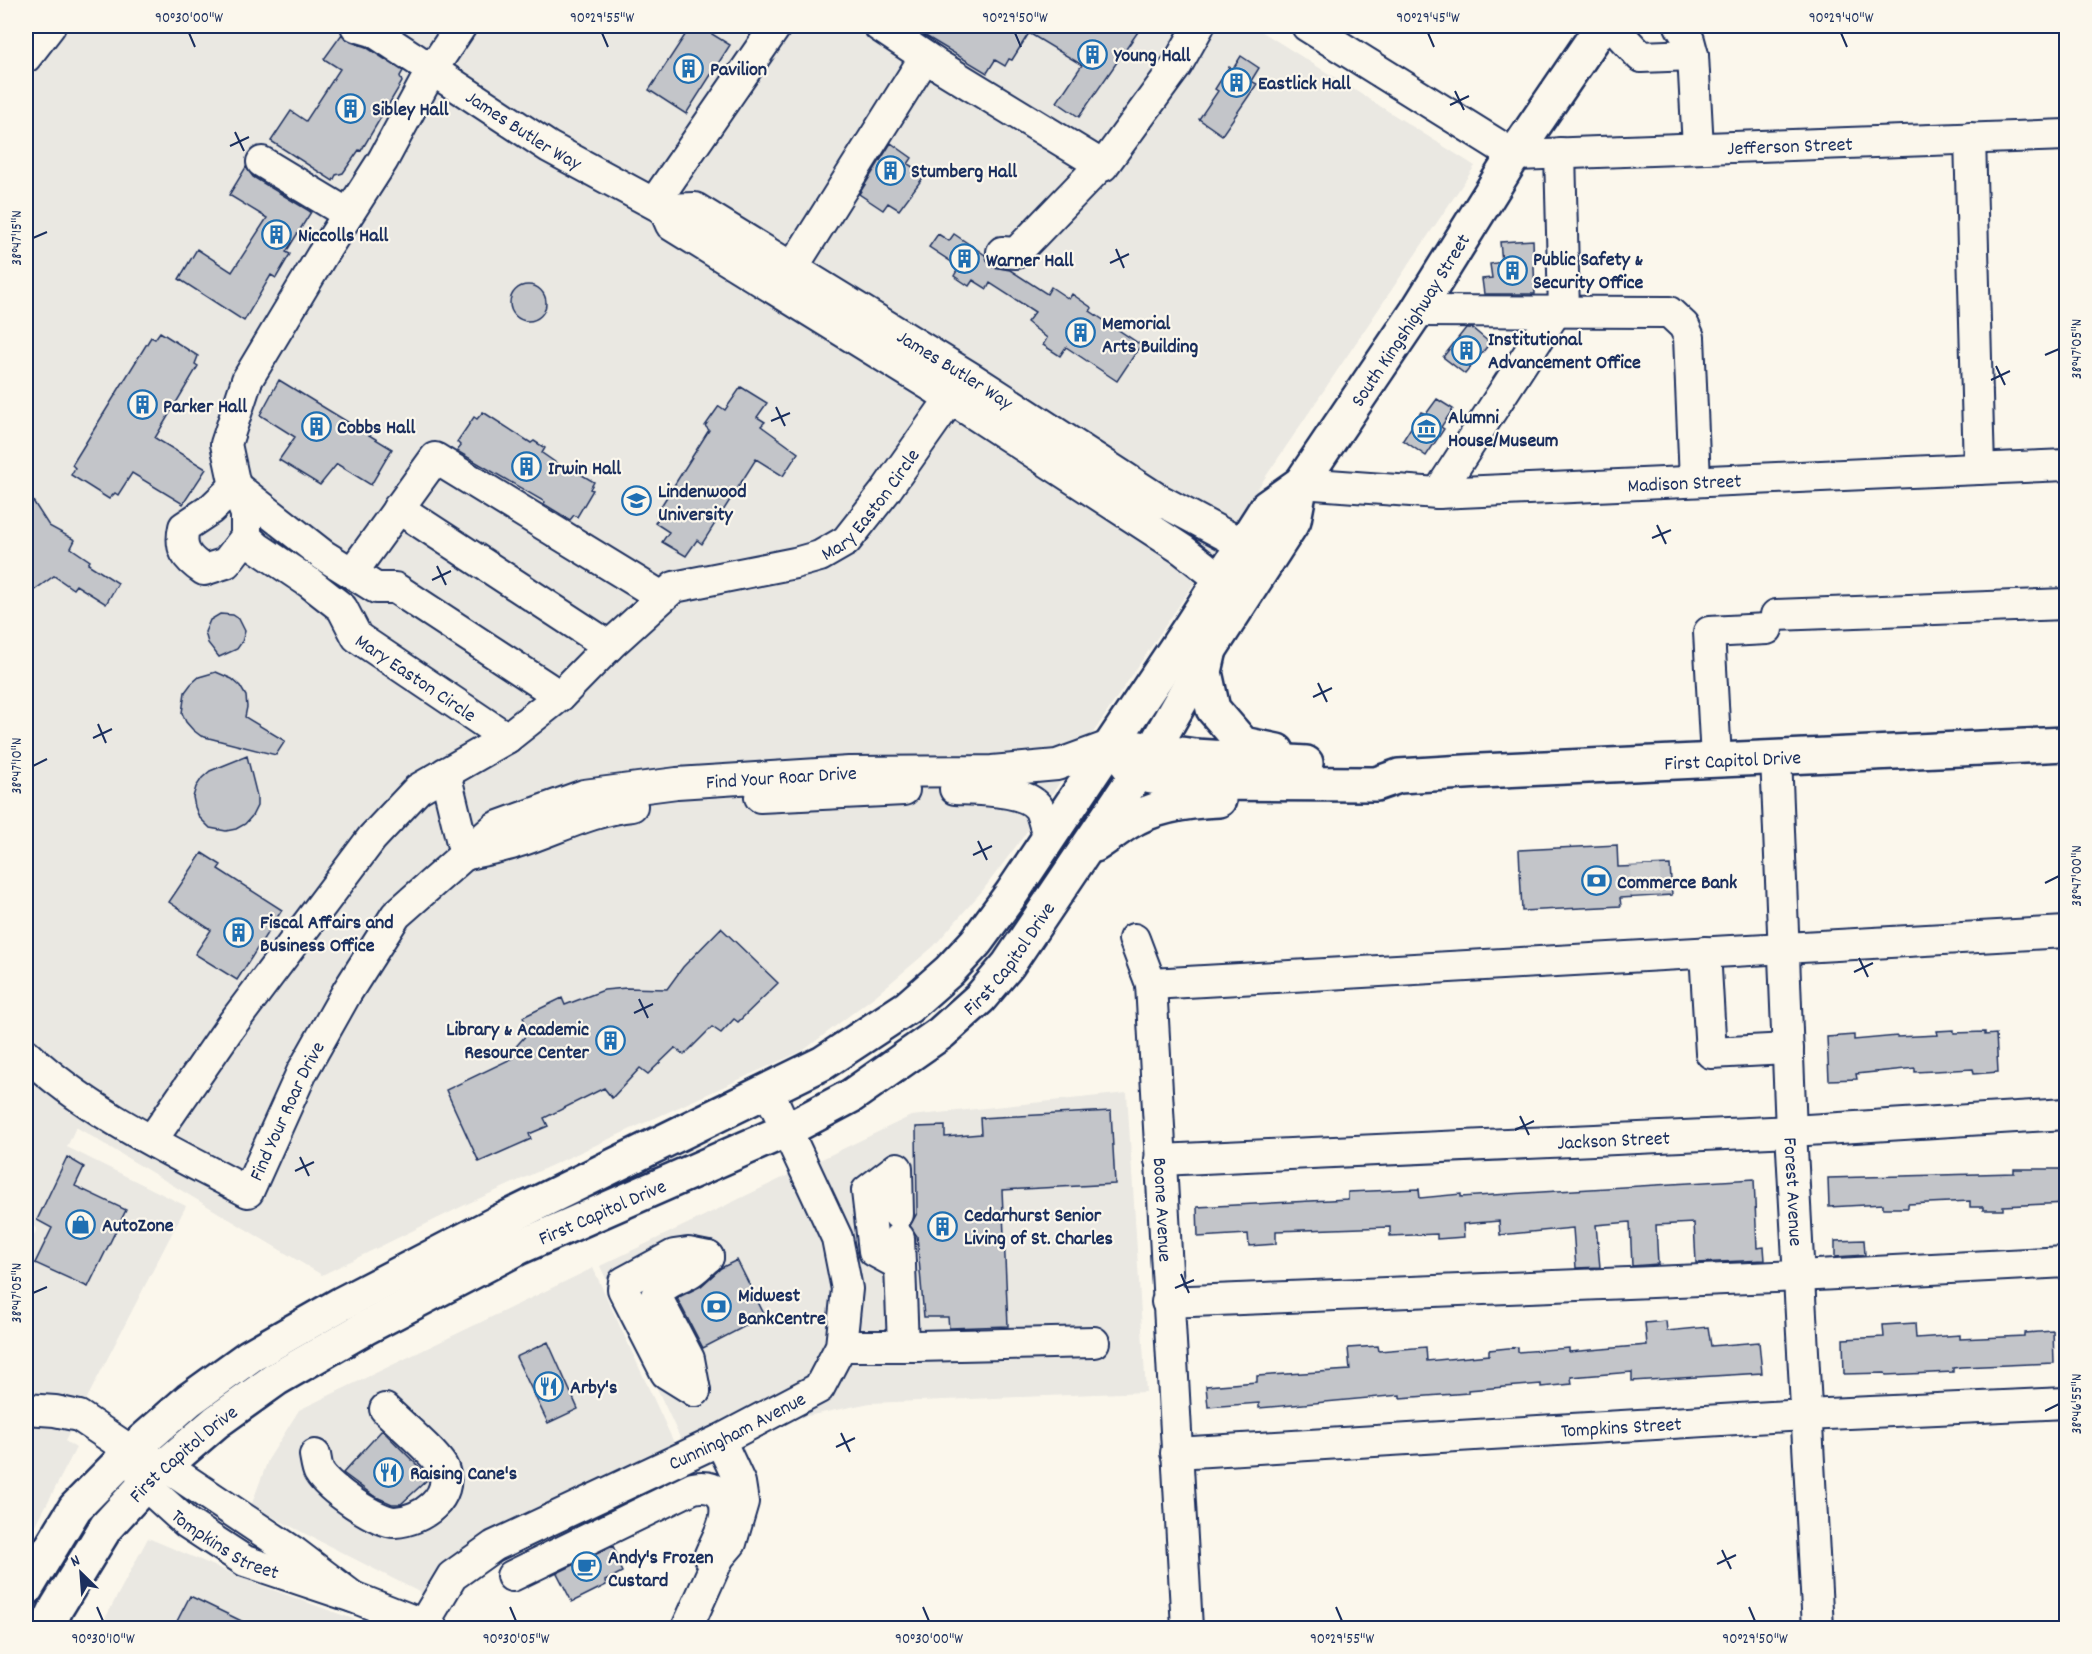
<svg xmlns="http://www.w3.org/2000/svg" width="2092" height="1654" font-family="Dekko,sans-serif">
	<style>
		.built { fill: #eae8e2 }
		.building { fill: #c3c5c9; stroke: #1b2f5e; stroke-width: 1.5 }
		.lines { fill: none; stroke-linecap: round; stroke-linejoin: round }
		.minor-tunnel { stroke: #cecfd0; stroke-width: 30; stroke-dasharray: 30 15; stroke-linecap: butt }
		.minor-casing { stroke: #1b2f5e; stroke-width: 34 }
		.major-casing { stroke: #1b2f5e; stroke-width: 38 }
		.minor { stroke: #fbf7ec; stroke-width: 30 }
		.major { stroke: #fbf7ec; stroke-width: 33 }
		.ticks { fill: none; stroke: #1b2f5e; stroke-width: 2 }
		.labels { text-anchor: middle; stroke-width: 4.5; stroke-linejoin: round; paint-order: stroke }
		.poi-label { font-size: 20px; font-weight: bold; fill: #1b2f5e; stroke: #fbf7ec; text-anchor: start }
		.street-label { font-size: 20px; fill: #1b2f5e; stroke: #fbf7ec }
		.neatline { fill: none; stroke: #1b2f5e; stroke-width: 2 }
		.ticks-label { font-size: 15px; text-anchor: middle; fill: #1b2f5e }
	</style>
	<rect width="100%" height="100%" fill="#fbf7ec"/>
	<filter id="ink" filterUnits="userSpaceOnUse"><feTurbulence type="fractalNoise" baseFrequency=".0167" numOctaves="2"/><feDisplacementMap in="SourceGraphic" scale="12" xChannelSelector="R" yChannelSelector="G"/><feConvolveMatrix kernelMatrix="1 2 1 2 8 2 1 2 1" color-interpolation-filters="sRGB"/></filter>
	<g filter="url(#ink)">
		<path class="built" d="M26,26H1253L1475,166L1023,837L983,890L934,946L875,996L804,1050L467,1204L322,1275L76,1127L67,1147L186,1206L65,1441L76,1448L26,1544V1250L37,1229L30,1223L26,1232Z
			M1127,1093L1146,1392L870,1403L682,1442L600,1266L911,1116Z
			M593,1268L676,1447L425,1595L251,1506L268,1460L299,1410Z
			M148,1538L262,1586L378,1628H100Z"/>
		<path class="building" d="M691,26H699L730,45L686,114L649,90Z
			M909,26H1142L1079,117L1057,102L1082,65L1029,33L1012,60L1009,59L1005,66L995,60L987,73Z
			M342,34L351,42L366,47L403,71L400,76L402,82L361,151L359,150L343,173L336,175L333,181L271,141L291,111L306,121L340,69L324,59Z
			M1241,56L1259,68L1251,81L1257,84L1222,135L1199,119L1218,91L1215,89L1229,67L1233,69Z
			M891,143L912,158L908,164L925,175L899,210L888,203L883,210L859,194Z
			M246,167L253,177L311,212L286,252L290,254L276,278L271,275L244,321L179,279L197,249L232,272L267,218L229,195Z
			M938,234L949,241L954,234L985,255L987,260L993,267L1010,270L1047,294L1051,287L1069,299L1072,294L1092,308L1090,311L1141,345L1117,381L1066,347L1060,356L1043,345L1047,338L1027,322L1035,312L990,283L987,289L973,280L969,286L954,276L959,267L929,247Z
			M1533,240L1535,294H1484L1482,279L1492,278L1490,264L1502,262L1500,242Z
			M510 303a18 18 0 1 1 36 0a18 18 0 1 1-36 0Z
			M1466,328H1472L1490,343L1465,374L1443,357Z
			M160,332L198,356L195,364L198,366L155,438L206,469L183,504L132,473L118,495L115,493L109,499L71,475L75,468L72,465L151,337L155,339Z
			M279,380L392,449L371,485L337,464L320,485L279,460L295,437L260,415Z
			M741,387L767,403L757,417L765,422L761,426L798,453L783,476L756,459L702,544L697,540L686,556L662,542L669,532L655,523L660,516L656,514L709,430L705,426L719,406L725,410Z
			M1437,399L1453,409L1441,427L1444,429L1426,456L1403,440L1421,412L1426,414Z
			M483,412L531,443L534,441L545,448L542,453L565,469L567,466L594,482L590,489L593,490L577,517L574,515L570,520L544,504L545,502L457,451L461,446L457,442L474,417L477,419Z
			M26,490L49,526L75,540L71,548L90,561L88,564L118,583L106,604L76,585L73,589L54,576L26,596Z
			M220,614L233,615L239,619L245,631L242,642L237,649L219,657L208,643L205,632L210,620Z
			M216,672L232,679L240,686L246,696L247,707L245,717L285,741L276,755L201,736L193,730L186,722L182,713L185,692L191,684L199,677Z
			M247,756L257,796V806L252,816L245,824L236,829L226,831L210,828L199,817L195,807L193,797L196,787L202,778L210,771Z
			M1617,845L1618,867L1670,865L1672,895L1620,898L1621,906L1522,911L1519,850Z
			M202,853L221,865L218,869L282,910L237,980L195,954L211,930L169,902Z
			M721,928L778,983L738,1022L734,1019L721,1033L712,1027L684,1055L675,1048L648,1074L640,1068L612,1098L604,1088L544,1118L548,1126L529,1134L531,1139L479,1162L446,1090L513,1058L510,1053L528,1033L523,1017L562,998L565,1005L604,990L626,988L667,989L683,967Z
			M1954,1030V1033L1985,1032V1035L1996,1034L1998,1072L1974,1074L1973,1069L1915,1072V1068L1856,1074L1857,1079L1829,1080L1827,1037L1854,1035V1040L1897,1036V1037L1938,1035L1937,1031Z
			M1111,1111L1115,1184L1002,1190L1008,1326L949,1328L948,1317H924L917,1236L910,1226L917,1213L916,1127L945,1126V1137L981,1134L980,1118Z
			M67,1157L84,1167L75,1186L126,1210L88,1287L35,1263L52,1228L37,1220Z
			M2014,1169H2067V1203L2003,1206V1210H1983V1207H1970V1201L1908,1204V1208H1883V1204L1829,1207L1828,1178L2014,1173Z
			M1754,1179L1757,1248L1764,1247L1765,1260L1696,1263L1694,1223L1656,1225L1658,1264L1632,1266L1630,1222L1596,1225L1600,1267L1576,1268L1573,1228L1500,1235L1499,1221L1463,1224L1464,1237L1437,1239V1234L1390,1236V1227L1276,1231V1244L1249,1246L1248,1234L1198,1237L1197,1207L1348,1199V1192L1419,1189L1420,1198L1461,1194V1197Z
			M1864,1240L1865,1255L1835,1257V1241Z
			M737,1260L765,1316L703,1348L677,1298L701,1286L721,1268Z
			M1666,1321L1667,1331L1708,1327L1711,1346L1759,1342L1762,1373L1632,1381V1372L1571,1377L1572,1384L1541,1387V1384L1468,1390V1393L1400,1398V1395L1259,1408V1403L1208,1407L1206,1386L1257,1382V1376L1350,1370L1348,1348L1378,1346L1379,1351L1426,1347L1427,1361L1489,1355V1350L1518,1347V1352L1569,1348V1352L1647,1345L1645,1323Z
			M1915,1323L1916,1338L1960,1335V1339L2024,1336V1333L2053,1331L2054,1363L1961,1367L1953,1368V1372L1886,1375L1885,1373L1844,1374L1843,1339L1884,1337L1883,1325Z
			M548,1342L578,1409L548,1423L516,1357Z
			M382,1430L427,1475L428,1479L401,1504H392L374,1496L343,1473Z
			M613,1546L617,1555L614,1556L622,1572L605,1581L606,1585L572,1602L557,1573Z
			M190,1596L258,1629H173Z"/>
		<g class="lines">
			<path class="minor-tunnel" d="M1645,866L1646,896"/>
			<defs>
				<g id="minor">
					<path id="s1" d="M356,26L373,31L549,147L664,209"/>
					<path id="s2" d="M461,26L431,71L383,160L322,255L247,380L226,444L235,486L246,514V537L258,548L310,583L342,608L357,637L507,738L560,696L609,646L674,587L795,563L820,556L846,541L884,493L951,398"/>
					<path d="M879,26L936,64L1103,166L1177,65L1199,26"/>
					<path id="s3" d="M1307,26L1514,155L2066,135"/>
					<path d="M1617,26L1623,38L1641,57L1693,55"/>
					<path d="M1680,26L1689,40L1693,55L1698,148"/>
					<path d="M26,57L50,26"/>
					<path d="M1970,138L1979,469"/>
					<path d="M1560,153L1564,311"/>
					<path d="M262,162L348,214"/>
					<path d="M654,203L776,26"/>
					<path d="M1002,252L1016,253L1094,172"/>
					<path d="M793,267L925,57"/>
					<path d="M1417,311L1669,312L1684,326L1689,337L1695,481"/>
					<path id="s4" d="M1301,483L1438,493L2066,465"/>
					<path d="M235,486L323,555L376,588H395L560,696"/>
					<path d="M235,486L211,509L184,527C179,549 186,558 204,570L226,563L246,537"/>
					<path d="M1438,493L1556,311"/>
					<path d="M398,508L609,646"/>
					<path d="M352,573L435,458L662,597"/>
					<path id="s5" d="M1220,579L1183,550L933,387L671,225L664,209L695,208L973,379L1158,499L1242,544"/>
					<path d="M1776,615L2066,604"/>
					<path id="s6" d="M1776,756L1791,1131L1818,1628"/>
					<path d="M1716,759L1709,632L1767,629"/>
					<path d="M445,773L465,855"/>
					<path d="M955,789C976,790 1024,789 1038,807C1042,812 1046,831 1049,839"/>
					<path d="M760,797L904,790"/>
					<path d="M468,854C483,850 499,848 514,843C553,831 591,810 632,806"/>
					<path id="s7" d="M1134,939L1151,984L1187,1628"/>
					<path d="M1705,952L1711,1053L1788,1049"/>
					<path d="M1151,984L2066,932"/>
					<path id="s8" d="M26,1054C90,1114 171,1151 248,1192L302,1072L347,992L396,915L496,827L584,795L677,783L849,772L992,771L1057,765L1112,745"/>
					<path d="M152,1140L230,1027L372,838L418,789L507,738"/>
					<path id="s9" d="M1160,1160L1791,1131L2066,1114"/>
					<path d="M898,1214L897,1168L867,1191L874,1251L900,1265"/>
					<path d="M899,1238L903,1346"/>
					<path d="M1167,1302L1798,1276L2066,1262"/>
					<path d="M841,1346H917L1094,1342"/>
					<path d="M695,1391L666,1373L626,1295L623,1289L624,1282L674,1255L688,1253L708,1257"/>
					<path d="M695,1391L689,1359L656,1296C662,1283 677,1280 689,1273C696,1269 702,1262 708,1257"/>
					<path d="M26,1409L55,1411L79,1416L131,1451L165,1466L295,1553L353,1597"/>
					<path id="s10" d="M1176,1453L1805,1415L2066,1403"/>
					<path d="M315,1455C316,1460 317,1468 319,1472C329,1489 377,1522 395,1522C421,1521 455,1497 443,1468C437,1455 397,1421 385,1409"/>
					<path id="s11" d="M135,1462L145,1485L187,1523L245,1561L353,1597L432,1628"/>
					<path d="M512,1576L693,1488C714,1484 728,1494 725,1516C723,1530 714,1544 709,1557"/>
					<path id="s12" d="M421,1628L452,1576L494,1546L720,1440L819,1388L841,1346L847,1289L837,1238L768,1090"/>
					<path d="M687,1628L719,1557L731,1543L743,1502L740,1483L720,1440"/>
				</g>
				<g id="major">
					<path d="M1209,654L1205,672L1213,709L1243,744L1277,751"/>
					<path d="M1133,747L1195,756L1306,763"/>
					<path id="s13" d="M1124,760L1135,774L1186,783L1376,784L1399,776L1481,771L2066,744"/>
					<path d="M1095,845C1106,838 1116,830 1127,823C1154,806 1186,801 1219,800"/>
					<path id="s14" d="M26,1589L75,1508L131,1451L189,1400L250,1356L341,1304L497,1223L823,1063L908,1007L949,971L976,942L1012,893L1192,624L1267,507L1301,483L1417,311L1514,155L1602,26"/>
					<path id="s15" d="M47,1628L57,1607L106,1527L152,1477L216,1422L276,1379L365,1328L520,1247L787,1130L851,1096L941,1033L980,998L1008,965L1154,748L1211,648L1294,520L1301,483"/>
				</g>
			</defs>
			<use href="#minor" class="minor-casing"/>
			<use href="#major" class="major-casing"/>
			<use href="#minor" class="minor"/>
			<use href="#major" class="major"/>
		</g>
	</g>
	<path class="ticks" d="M189,33L195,47M602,33L608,47M1015,33L1021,47M1428,33L1434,47M1841,33L1847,47M1455,91L1464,110M1450,105L1469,96M235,132L244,151M230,146L249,137M33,238L47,232M1116,249L1124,268M1110,263L1129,254M2045,355L2059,349M1996,366L2005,385M1991,380L2010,371M776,407L785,426M771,421L790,413M1657,525L1666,544M1652,538L1671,530M437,566L446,585M432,580L451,571M1318,683L1327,702M1313,697L1332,688M98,724L106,743M93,738L112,729M33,766L47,759M978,841L987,860M973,855L992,846M2045,883L2059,876M1859,958L1868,977M1854,972L1873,963M639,999L648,1018M634,1013L653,1004M1520,1116L1529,1135M1515,1130L1534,1121M300,1157L309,1176M295,1171L314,1162M1181,1274L1189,1293M1175,1288L1194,1280M33,1293L47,1287M2045,1411L2059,1404M841,1433L850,1452M836,1447L855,1438M1722,1550L1731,1569M1717,1564L1736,1555M97,1607L103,1621M510,1607L516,1621M923,1607L929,1621M1336,1607L1342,1621M1749,1607L1755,1621"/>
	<defs>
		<symbol id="building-ring" viewBox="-11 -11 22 22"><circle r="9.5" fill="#fbf7ec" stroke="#1f6fb2" stroke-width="1.5"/><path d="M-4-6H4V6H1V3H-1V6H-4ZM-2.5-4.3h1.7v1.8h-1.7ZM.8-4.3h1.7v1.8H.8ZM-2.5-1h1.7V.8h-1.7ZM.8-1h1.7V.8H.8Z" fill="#1f6fb2"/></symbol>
		<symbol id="museum-ring" viewBox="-11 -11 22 22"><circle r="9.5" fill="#fbf7ec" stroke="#1f6fb2" stroke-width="1.5"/><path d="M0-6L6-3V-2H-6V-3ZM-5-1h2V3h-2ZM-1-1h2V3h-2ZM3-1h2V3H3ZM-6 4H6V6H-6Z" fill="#1f6fb2"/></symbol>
		<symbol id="university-ring" viewBox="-11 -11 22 22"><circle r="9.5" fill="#fbf7ec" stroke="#1f6fb2" stroke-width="1.5"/><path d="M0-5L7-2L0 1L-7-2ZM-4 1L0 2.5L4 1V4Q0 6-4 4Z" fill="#1f6fb2"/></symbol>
		<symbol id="bank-ring" viewBox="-11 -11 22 22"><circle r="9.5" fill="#fbf7ec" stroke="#1f6fb2" stroke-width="1.5"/><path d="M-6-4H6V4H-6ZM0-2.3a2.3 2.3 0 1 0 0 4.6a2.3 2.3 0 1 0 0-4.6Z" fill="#1f6fb2"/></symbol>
		<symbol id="shop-ring" viewBox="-11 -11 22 22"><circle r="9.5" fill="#fbf7ec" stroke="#1f6fb2" stroke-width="1.5"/><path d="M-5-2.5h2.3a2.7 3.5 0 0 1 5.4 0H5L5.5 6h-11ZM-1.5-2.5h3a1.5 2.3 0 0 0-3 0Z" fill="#1f6fb2"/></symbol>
		<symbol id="restaurant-ring" viewBox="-11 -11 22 22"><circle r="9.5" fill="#fbf7ec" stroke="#1f6fb2" stroke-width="1.5"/><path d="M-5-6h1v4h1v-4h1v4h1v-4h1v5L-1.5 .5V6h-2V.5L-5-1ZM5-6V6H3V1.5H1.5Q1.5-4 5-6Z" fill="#1f6fb2"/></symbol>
		<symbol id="cafe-ring" viewBox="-11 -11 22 22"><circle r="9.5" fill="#fbf7ec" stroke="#1f6fb2" stroke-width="1.5"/><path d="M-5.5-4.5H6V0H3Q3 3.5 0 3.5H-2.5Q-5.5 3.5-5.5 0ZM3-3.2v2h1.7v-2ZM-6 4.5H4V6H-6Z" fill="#1f6fb2"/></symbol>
	</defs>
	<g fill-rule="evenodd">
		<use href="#building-ring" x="1076" y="38" width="33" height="33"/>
		<use href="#building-ring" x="672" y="52" width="33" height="33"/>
		<use href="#building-ring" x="1220" y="66" width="33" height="33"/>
		<use href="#building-ring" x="334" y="92" width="33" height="33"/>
		<use href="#building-ring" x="874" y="154" width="33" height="33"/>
		<use href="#building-ring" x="260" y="218" width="33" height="33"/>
		<use href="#building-ring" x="948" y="242" width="33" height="33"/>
		<use href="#building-ring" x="1496" y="254" width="33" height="33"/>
		<use href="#building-ring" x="1064" y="316" width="33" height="33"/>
		<use href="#building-ring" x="1450" y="334" width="33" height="33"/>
		<use href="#building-ring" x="126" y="388" width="33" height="33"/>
		<use href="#building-ring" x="300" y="410" width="33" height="33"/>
		<use href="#museum-ring" x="1410" y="412" width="33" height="33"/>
		<use href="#building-ring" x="510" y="450" width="33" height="33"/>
		<use href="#university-ring" x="620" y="484" width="33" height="33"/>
		<use href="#bank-ring" x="1580" y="864" width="33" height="33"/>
		<use href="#building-ring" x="222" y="916" width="33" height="33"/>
		<use href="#building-ring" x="594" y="1024" width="33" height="33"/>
		<use href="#shop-ring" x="64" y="1208" width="33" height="33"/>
		<use href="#building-ring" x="926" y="1210" width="33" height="33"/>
		<use href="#bank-ring" x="700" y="1290" width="33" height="33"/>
		<use href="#restaurant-ring" x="532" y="1370" width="33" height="33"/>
		<use href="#restaurant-ring" x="372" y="1456" width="33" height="33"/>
		<use href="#cafe-ring" x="570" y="1550" width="33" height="33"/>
	</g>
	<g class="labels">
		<g class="poi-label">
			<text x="1114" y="61">Young Hall</text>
			<text x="710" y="75">Pavilion</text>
			<text x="1258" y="89">Eastlick Hall</text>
			<text x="372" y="115">Sibley Hall</text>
			<text x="911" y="177">Stumberg Hall</text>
			<text x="298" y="241">Niccolls Hall</text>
			<text x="1533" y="265">Public Safety &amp;<tspan x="1533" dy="23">Security Office</tspan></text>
			<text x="986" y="266">Warner Hall</text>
			<text x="1102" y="329">Memorial<tspan x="1102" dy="23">Arts Building</tspan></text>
			<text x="1488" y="345">Institutional<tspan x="1488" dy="23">Advancement Office</tspan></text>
			<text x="163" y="412">Parker Hall</text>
			<text x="1448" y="423">Alumni<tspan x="1448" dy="23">House/Museum</tspan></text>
			<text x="337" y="433">Cobbs Hall</text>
			<text x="548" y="474">Irwin Hall</text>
			<text x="658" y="497">Lindenwood<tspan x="658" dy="23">University</tspan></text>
			<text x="1617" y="888">Commerce Bank</text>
			<text x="260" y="928">Fiscal Affairs and<tspan x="260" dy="23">Business Office</tspan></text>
			<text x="589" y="1035" text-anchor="end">Library &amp; Academic<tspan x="589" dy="23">Resource Center</tspan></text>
			<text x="964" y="1221">Cedarhurst Senior<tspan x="964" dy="23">Living of St. Charles</tspan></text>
			<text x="102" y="1231">AutoZone</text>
			<text x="738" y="1301">Midwest<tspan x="738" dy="23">BankCentre</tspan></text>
			<text x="570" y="1393">Arby's</text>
			<text x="410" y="1479">Raising Cane's</text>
			<text x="608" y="1563">Andy's Frozen<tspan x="608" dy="23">Custard</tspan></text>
		</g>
		<g class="street-label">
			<text dy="7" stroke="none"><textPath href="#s1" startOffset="198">James Butler Way</textPath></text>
			<text dy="7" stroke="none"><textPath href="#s3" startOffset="520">Jefferson Street</textPath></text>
			<text dy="7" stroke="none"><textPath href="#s14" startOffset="1928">South Kingshighway Street</textPath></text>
			<text dy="7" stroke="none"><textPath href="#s5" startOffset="1008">James Butler Way</textPath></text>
			<text dy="7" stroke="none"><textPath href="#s4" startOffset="384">Madison Street</textPath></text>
			<text dy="7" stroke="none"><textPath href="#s2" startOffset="1358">Mary Easton Circle</textPath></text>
			<text dy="7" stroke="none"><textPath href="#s2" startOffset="801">Mary Easton Circle</textPath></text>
			<text dy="7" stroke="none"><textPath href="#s13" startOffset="618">First Capitol Drive</textPath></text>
			<text dy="7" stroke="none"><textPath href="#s8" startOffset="1002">Find Your Roar Drive</textPath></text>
			<text dy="7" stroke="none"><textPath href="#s15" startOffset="1196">First Capitol Drive</textPath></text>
			<text dy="7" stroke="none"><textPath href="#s8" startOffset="352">Find Your Roar Drive</textPath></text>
			<text dy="7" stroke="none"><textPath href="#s9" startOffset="454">Jackson Street</textPath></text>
			<text dy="7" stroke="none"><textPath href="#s6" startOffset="436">Forest Avenue</textPath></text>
			<text dy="7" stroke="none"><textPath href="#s7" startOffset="274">Boone Avenue</textPath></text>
			<text dy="7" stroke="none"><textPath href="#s15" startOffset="710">First Capitol Drive</textPath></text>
			<text dy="7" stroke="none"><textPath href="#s10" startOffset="446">Tompkins Street</textPath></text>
			<text dy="7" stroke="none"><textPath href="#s12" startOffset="381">Cunningham Avenue</textPath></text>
			<text dy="7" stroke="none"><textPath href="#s15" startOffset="224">First Capitol Drive</textPath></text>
			<text dy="7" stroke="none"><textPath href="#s11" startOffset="126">Tompkins Street</textPath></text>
		</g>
	</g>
	<rect width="2092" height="1654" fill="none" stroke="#fbf7ec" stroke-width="66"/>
	<g transform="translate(81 1573) rotate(335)" stroke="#fbf7ec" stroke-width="4.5" paint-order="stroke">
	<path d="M0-4.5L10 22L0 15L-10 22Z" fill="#1b2f5e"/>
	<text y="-9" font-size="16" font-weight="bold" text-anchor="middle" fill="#1b2f5e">N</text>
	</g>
	<rect x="33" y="33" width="2026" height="1588" class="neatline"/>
	<g class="ticks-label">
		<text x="189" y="22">90°30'00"W</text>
		<text x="602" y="22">90°29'55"W</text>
		<text x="1015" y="22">90°29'50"W</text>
		<text x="1428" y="22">90°29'45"W</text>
		<text x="1841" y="22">90°29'40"W</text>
		<text transform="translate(16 238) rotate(-90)" y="5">38°47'15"N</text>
		<text transform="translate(2076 349) rotate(-90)" y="5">38°47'05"N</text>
		<text transform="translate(16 766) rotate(-90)" y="5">38°47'10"N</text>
		<text transform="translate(2076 876) rotate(-90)" y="5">38°47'00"N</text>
		<text transform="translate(16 1293) rotate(-90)" y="5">38°47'05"N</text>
		<text transform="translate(2076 1404) rotate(-90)" y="5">38°46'55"N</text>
		<text x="103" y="1643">90°30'10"W</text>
		<text x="516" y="1643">90°30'05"W</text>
		<text x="929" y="1643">90°30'00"W</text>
		<text x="1342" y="1643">90°29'55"W</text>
		<text x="1755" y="1643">90°29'50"W</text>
	</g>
</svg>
